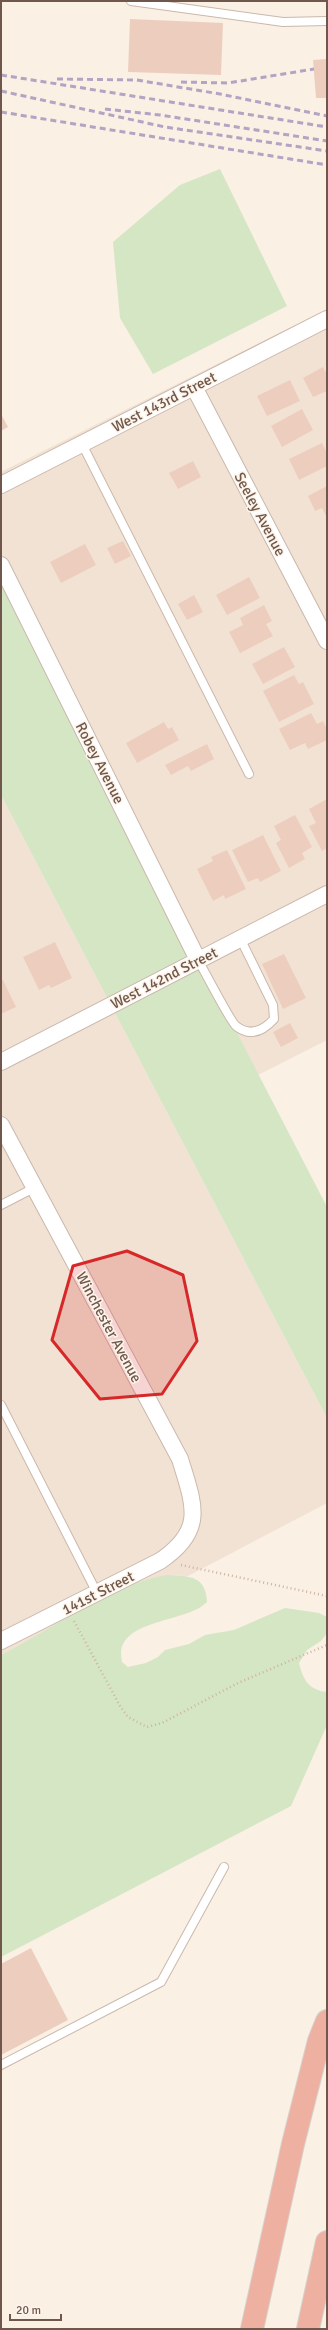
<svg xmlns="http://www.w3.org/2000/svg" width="328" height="2330" font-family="Signika,sans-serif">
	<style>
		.residential { fill: #f1e2d3 }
		.green { fill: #d4e6c4 }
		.building { fill: #edcebe }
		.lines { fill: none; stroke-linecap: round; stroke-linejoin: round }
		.lane-casing { stroke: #cab8ac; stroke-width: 10 }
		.street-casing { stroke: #cab8ac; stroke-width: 18 }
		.highway-casing { stroke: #d7d0cd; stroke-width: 24 }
		.path { stroke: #d1b2a2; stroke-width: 2.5; stroke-dasharray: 1 3; stroke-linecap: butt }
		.lane { stroke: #fff; stroke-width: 8 }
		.street { stroke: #fff; stroke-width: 16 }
		.highway { stroke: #eeb0a1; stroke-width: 22 }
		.rail { stroke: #b2a4c2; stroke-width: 3; stroke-dasharray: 6 4; stroke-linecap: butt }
		.marked { fill: #d62828; fill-opacity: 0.2; stroke: #d62828; stroke-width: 3; stroke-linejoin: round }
		.labels { text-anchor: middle; stroke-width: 3; stroke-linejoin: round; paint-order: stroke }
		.street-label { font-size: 15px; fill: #70574c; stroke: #fdf4ea }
	</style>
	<rect width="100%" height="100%" fill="#faf0e4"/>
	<path class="residential" d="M327,309V1040L258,1075L1,582V472Z
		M1,795L327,1418V1503L188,1576L168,1575L1,1655Z"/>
	<path class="green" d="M220,169L287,306L153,374L120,318L113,242L180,185Z
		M1,576L327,1207V1418L1,795Z
		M168,1575C190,1576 206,1576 207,1602C186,1624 112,1618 122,1662L128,1667L146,1663L158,1657L165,1650L189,1644L205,1635L234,1630L285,1608L319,1613L327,1617V1633L321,1641L307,1650L299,1663C303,1680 309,1690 327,1692V1725L291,1806L1,1957V1655C56,1628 107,1584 168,1575Z"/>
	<path class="building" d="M130,19L223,23L221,75L128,72Z
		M327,59V98H316L313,60Z
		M323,367L327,375V391L313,397L303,378Z
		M290,380L300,401L267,416L257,396Z
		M302,409L313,430L282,447L271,426Z
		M1,414L8,427L1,431Z
		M322,443L327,453V466L299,480L289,459Z
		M193,461L201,477L178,489L169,473Z
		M327,486V518L322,508L315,511L308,496Z
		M123,541L131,556L115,564L107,548Z
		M85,544L96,565L61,583L50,562Z
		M249,577L260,598L227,615L216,595Z
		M194,595L203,612L187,620L178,604Z
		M264,605L272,621L266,624L273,636L240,653L229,632L243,625L240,618Z
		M284,647L295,667L263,684L252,664Z
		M294,675L299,684L303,682L314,704L279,722L263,691Z
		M311,713L317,724L323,721L327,729V740L308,749L305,743L290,750L279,729Z
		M164,722L168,729L172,727L179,740L137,763L126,743Z
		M207,744L214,759L191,771L188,766L171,775L165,765Z
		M327,799V848L322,851L309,826L316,823L309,809Z
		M295,815L312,847L302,853L305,859L289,868L276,843L281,840L274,826Z
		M263,835L281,871L260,882L258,878L248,882L232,850Z
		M227,850L246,889L225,899L224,895L213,901L197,869L213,861L211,857Z
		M55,942L72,978L51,988L49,985L39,990L23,957Z
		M284,954L306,998L283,1009L262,964Z
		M3,980L16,1007L1,1014V981Z
		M290,1023L298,1038L281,1047L273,1032Z
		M31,1948L68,2020L1,2055V1964Z"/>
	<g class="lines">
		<defs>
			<path id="lane" d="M131,1L283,22L327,21
				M82,444L249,774
				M198,960C204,970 230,1021 236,1026C250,1037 263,1031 274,1019L273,1005L240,938
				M1,1205L34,1188
				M1,1405L97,1593
				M1,2065L161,1982L224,1867"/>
			<path id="street" d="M194,387L327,641
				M1,485L327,319
				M1,565L198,960
				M1,1062L327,894
				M1,1125L180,1459C194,1505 206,1530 160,1561L1,1641"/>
			<path id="highway" d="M252,2329L293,2144L319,2041L327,2021
				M308,2329L327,2242"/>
		</defs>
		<use href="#lane" class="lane-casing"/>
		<use href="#street" class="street-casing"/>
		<use href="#highway" class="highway-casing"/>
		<path class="path" d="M181,1565L327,1596
			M74,1621L120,1706L128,1717L147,1727L162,1723L238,1683L327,1645"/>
		<use href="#lane" class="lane"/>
		<use href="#street" class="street"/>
		<use href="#highway" class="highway"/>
		<path class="rail" d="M1,75L327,127
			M57,79L137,80L220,94L327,116
			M181,82L228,83L314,69
			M1,91L165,127L327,151
			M105,109L160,115L327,141
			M1,112L327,165"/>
	</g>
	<path class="marked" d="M127,1251L183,1275L197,1341L162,1394L100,1399L52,1340L73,1266Z"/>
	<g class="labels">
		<g class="street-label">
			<text transform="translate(164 402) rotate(-27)" y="5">West 143rd Street</text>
			<text transform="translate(260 514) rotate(62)" y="5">Seeley Avenue</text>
			<text transform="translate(100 763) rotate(63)" y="5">Robey Avenue</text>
			<text transform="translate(164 978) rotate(-27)" y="5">West 142nd Street</text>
			<text transform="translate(109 1327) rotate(62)" y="5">Winchester Avenue</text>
			<text transform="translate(98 1593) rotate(-27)" y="5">141st Street</text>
		</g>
	</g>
	<rect width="328" height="2330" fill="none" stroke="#70574c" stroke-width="4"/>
	<path d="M10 2314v6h51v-6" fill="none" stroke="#70574c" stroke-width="2"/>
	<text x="16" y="2314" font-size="12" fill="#70574c" stroke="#fdf4ea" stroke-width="3" paint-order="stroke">20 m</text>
</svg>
